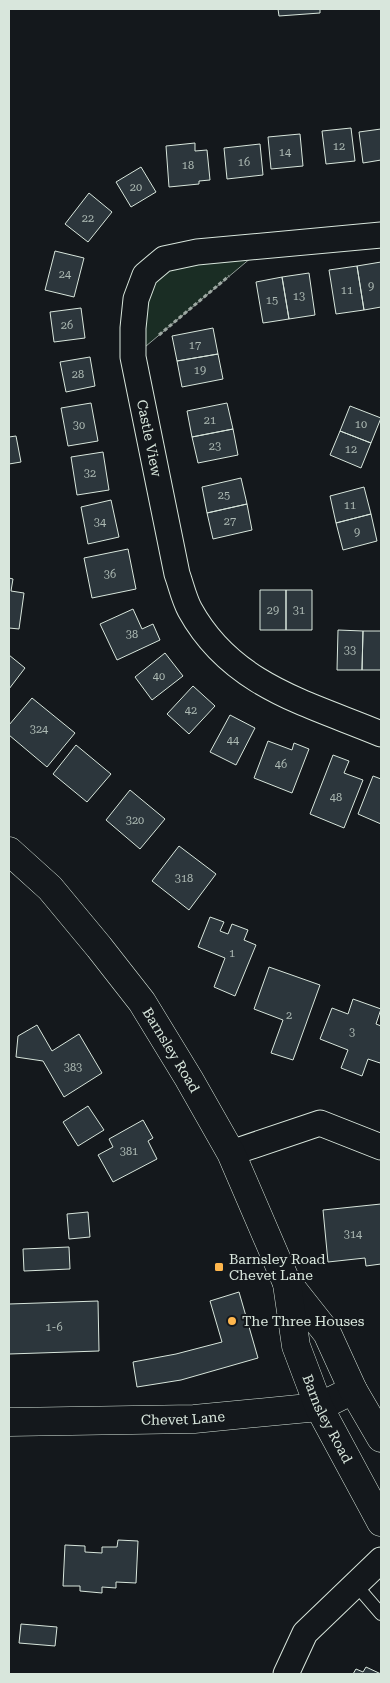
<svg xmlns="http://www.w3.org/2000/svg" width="390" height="1683" font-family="'Roboto Serif',serif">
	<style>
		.green { fill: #1a2d24; stroke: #939e99 }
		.building { fill: #2c363c; stroke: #d8e6dc }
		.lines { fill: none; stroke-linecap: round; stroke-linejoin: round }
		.service-casing { stroke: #d8e6dc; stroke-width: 14 }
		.minor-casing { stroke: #d8e6dc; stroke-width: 27 }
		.secondary-casing { stroke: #d8e6dc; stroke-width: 29 }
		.primary-casing { stroke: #d8e6dc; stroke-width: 29 }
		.path { stroke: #9da8a2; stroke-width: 3; stroke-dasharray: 4 2.5; stroke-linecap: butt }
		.service { stroke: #14181c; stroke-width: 12 }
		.minor { stroke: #14181c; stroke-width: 25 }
		.secondary { stroke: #14181c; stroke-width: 28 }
		.primary { stroke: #14181c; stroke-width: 28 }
		.poi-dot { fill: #ffb74d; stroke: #14181c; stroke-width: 2 }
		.labels { text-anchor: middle; stroke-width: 4; stroke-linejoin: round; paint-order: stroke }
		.number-label { font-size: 11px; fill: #adbab4 }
		.street-label { font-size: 14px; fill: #d8e6dc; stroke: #14181c }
		.poi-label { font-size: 14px; fill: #d8e6dc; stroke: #14181c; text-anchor: start }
	</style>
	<rect width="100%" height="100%" fill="#14181c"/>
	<path class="green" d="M264,247L133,357L145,275Z"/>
	<path class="building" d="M278,9H320V13L279,16Z
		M351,128L355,161L326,164L322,131Z
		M381,129V160L363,163L359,132Z
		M300,134L303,166L271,169L268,137Z
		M195,143V151L207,150L210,180L199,181V184L169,187L166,146Z
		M260,144L263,175L227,179L224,148Z
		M141,167L156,192L131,207L116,182Z
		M89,193L112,212L88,242L65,224Z
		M55,251L84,258L74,297L45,290Z
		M381,262V307L364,310L357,266Z
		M357,266L364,310L336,314L329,270Z
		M309,273L315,315L289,319L282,277Z
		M282,277L289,319L263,323L256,282Z
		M81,308L85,338L54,342L50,312Z
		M213,328L218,354L177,361L172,336Z
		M218,354L223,379L182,387L177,361Z
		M90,357L95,386L66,392L60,362Z
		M91,403L98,441L68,446L61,408Z
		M227,403L233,429L192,437L187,411Z
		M350,406L381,418L371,443L340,431Z
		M233,429L238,455L198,463L192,437Z
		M340,431L371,443L361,468L330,455Z
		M16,436L21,462L9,464V437Z
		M103,452L109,490L77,495L71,457Z
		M241,478L247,504L207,513L202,487Z
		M364,487L371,514L336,523L330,496Z
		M111,500L119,537L88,544L81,507Z
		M247,504L252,530L213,539L207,513Z
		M371,514L377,541L343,550L336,523Z
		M128,549L136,589L92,598L84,558Z
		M9,578L13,579L11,591L24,593L19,629L9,628Z
		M260,590H286V630H260Z
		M286,590H312V630H286Z
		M133,609L142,629L153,624L160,640L117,660L100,624Z
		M338,630L363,631L362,670H337Z
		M363,631H381V670H362Z
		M165,653L183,676L152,700L135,677Z
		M9,655L25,668L9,689Z
		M193,686L215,706L189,734L167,714Z
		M32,698L75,733L47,767L9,735V725Z
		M230,715L255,728L236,765L210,752Z
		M268,741L292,750L294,743L309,749L292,793L254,778Z
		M76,745L111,774L87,802L53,774Z
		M333,755L349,761L344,773L363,780L344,828L310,814Z
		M373,776L381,779V824L358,814Z
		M130,790L165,819L140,849L106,820Z
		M179,846L216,874L189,910L152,881Z
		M210,917L224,922L220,931L228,934L232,924L248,930L244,940L256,945L235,996L214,987L225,958L198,947Z
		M269,967L320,985L293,1060L271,1053L283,1020L254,1009Z
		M353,999L381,1009L376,1024L381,1026V1060L380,1063L368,1059L362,1076L341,1068L348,1050L320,1039L332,1008L348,1014Z
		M37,1025L52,1051L79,1034L102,1073L64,1097L43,1061L16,1057L18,1036Z
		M88,1106L104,1130L78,1146L63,1122Z
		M143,1120L153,1138L148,1141L157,1159L113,1182L98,1155L113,1147L109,1139Z
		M381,1204V1264L366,1266L365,1258L328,1262L323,1210Z
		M88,1212L90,1237L69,1239L67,1214Z
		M69,1247L70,1269L24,1271L23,1249Z
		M239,1292L258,1358L181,1380L137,1387L133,1362L176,1354L222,1342L210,1301Z
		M98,1301L99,1351L9,1354V1304Z
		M118,1540L138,1541L136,1583L116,1582V1588L102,1587V1593L80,1591V1586H63L65,1545L85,1546V1552L102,1553V1547H117Z
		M21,1624L57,1627L55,1646L19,1643Z
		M366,1667L381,1674H353L356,1669L363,1672Z"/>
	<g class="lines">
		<defs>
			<path id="service" d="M356,1585L381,1614"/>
			<g id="minor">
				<path id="s1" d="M381,235L197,252L164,259L145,275L136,299L133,328V357L177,574C181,585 184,599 190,610C232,686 307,703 381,734"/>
				<path d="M231,1153L320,1123L381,1147"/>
				<path d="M286,1674L305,1633L381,1560"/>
			</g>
			<g id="secondary">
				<path id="s2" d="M9,1422L194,1419L319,1407L353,1390"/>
			</g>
			<g id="primary">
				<path id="s3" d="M9,851L50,888L99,947L142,1002L189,1079L231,1153L286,1281L327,1333L353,1390L381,1438"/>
				<path id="s4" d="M287,1284L296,1346L319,1407L381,1522"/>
			</g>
		</defs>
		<use href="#service" class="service-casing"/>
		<use href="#minor" class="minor-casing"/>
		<use href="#secondary" class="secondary-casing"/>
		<use href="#primary" class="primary-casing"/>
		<path class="path" d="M159,335L229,276"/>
		<use href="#service" class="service"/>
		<use href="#minor" class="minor"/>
		<use href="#secondary" class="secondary"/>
		<use href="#primary" class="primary"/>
	</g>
	<g class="poi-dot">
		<rect x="214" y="1262" width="10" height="10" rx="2.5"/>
		<circle cx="232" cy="1321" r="5"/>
	</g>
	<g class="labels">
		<g class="number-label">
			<text x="339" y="150">12</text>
			<text x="285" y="156">14</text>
			<text x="244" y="166">16</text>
			<text x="188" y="169">18</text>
			<text x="136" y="191">20</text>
			<text x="88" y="222">22</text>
			<text x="65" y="278">24</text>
			<text x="371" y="290">9</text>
			<text x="347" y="294">11</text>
			<text x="299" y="300">13</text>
			<text x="272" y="304">15</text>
			<text x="67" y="329">26</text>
			<text x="195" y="349">17</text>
			<text x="200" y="374">19</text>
			<text x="78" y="378">28</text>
			<text x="210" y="424">21</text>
			<text x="361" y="428">10</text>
			<text x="79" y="429">30</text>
			<text x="215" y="450">23</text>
			<text x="351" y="453">12</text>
			<text x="90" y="477">32</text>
			<text x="224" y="499">25</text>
			<text x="350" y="509">11</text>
			<text x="230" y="525">27</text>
			<text x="100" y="526">34</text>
			<text x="357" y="536">9</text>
			<text x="110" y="578">36</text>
			<text x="273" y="614">29</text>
			<text x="299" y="614">31</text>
			<text x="132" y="638">38</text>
			<text x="350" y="654">33</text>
			<text x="159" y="680">40</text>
			<text x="191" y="714">42</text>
			<text x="39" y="733">324</text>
			<text x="233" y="744">44</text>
			<text x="281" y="768">46</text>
			<text x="336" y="801">48</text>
			<text x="135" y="824">320</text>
			<text x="184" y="882">318</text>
			<text x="232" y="957">1</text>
			<text x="289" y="1019">2</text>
			<text x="352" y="1036">3</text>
			<text x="73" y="1071">383</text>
			<text x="129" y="1155">381</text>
			<text x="353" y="1238">314</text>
			<text x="54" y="1331">1-6</text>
		</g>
		<g class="street-label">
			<text dy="5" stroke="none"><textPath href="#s1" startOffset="410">Castle View</textPath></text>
			<text dy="5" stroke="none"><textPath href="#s3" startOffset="258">Barnsley Road</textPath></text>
			<text dy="5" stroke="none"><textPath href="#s2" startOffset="174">Chevet Lane</textPath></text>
			<text dy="5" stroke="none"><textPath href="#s4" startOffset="142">Barnsley Road</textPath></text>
		</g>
		<g class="poi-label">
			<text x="229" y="1264">Barnsley Road<tspan x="229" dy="16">Chevet Lane</tspan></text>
			<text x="242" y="1326">The Three Houses</text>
		</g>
	</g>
	<rect width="390" height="1683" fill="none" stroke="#d8e6dc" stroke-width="20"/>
</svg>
